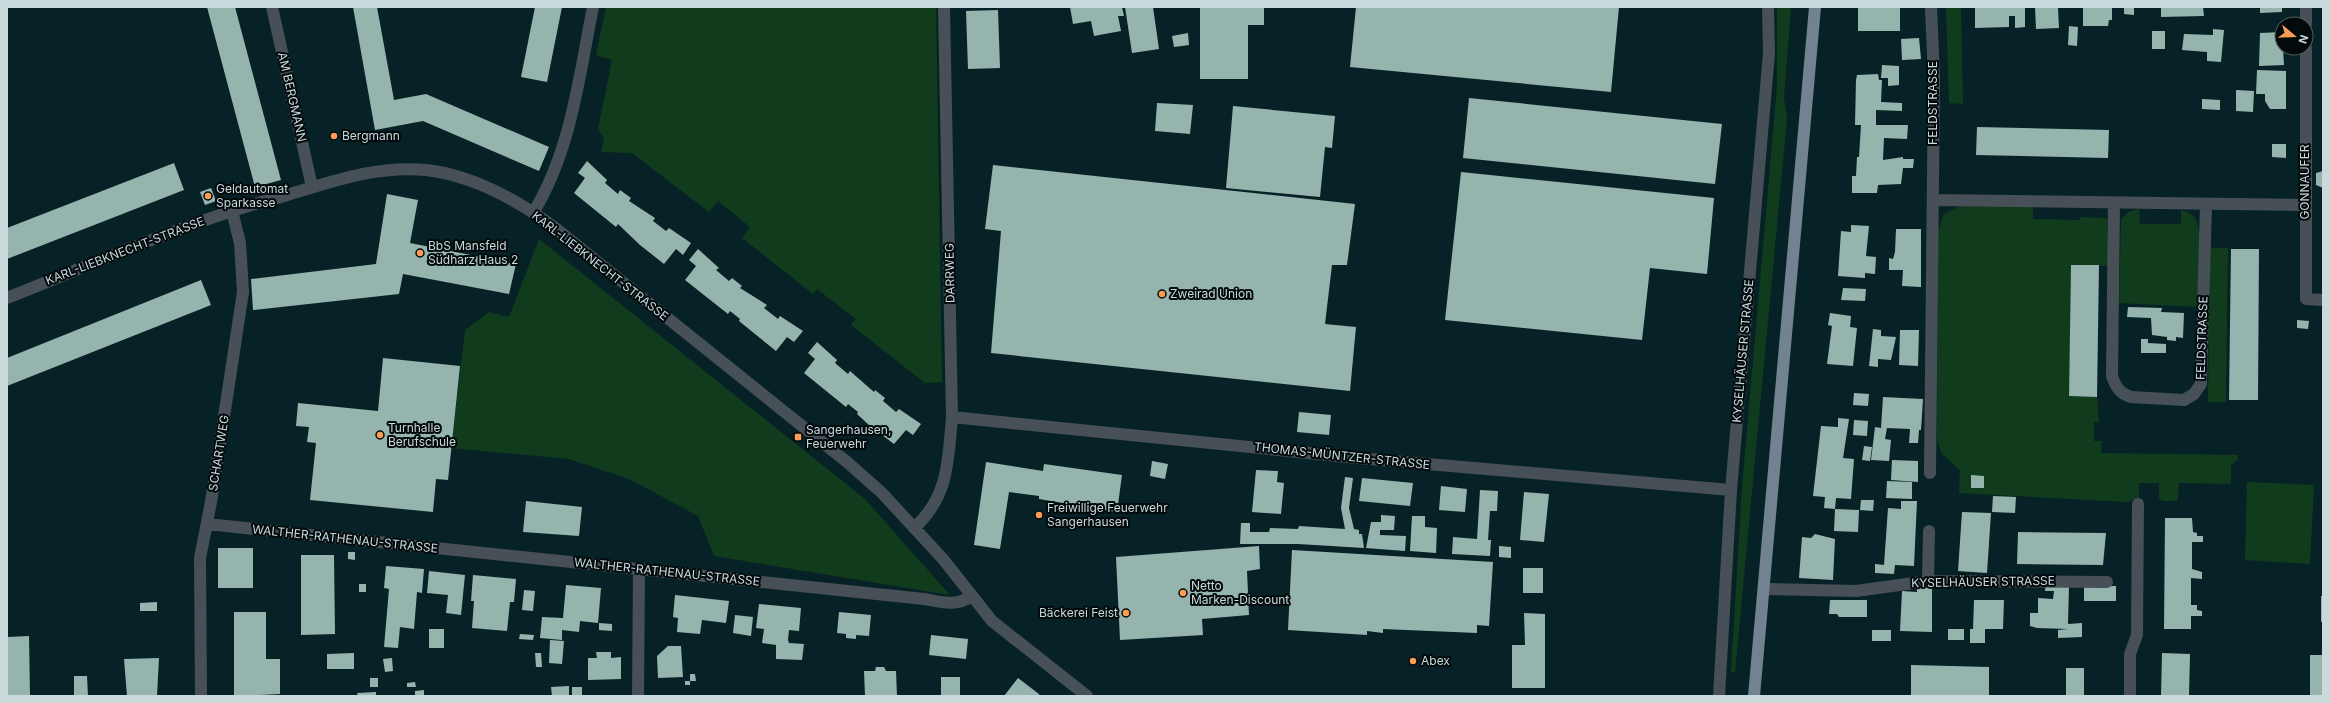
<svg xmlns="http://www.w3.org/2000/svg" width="2330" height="703" font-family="Inter,sans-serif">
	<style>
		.green { fill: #103c1d }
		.building { fill: #96b4ae }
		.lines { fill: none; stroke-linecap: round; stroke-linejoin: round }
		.minor { stroke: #485057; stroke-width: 12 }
		.major { stroke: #728290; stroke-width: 12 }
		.poi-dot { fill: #fd9c55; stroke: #020a0c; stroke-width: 1.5 }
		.labels { text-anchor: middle; stroke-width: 4; stroke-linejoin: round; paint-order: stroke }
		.street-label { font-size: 12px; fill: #c9d9dc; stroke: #020a0c }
		.poi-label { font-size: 12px; fill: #c9d9dc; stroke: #020a0c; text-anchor: start }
	</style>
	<rect width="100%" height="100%" fill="#072227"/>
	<path class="green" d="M606,7H936L942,382L925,383L851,325L856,319L817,289L813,294L742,238L750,227L718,201L709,212L632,153L601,152L604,138L598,129L612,60L596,55Z
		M1777,7H1791L1784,97L1787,119L1735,673L1731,672L1742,487L1777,87Z
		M1946,7H1961L1963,104L1949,103Z
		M1966,206L2033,207V219L2080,220V217L2107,218L2109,266L2071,265L2069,396L2097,397L2099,422H2094V441H2102L2101,453L2238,455V459L2231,466V484L2179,483L2178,499L2176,501H2163L2159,499V483H2139V498L2127,502L1959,493L1960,470L1943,455L1937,441L1938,231L1943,215L1958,207Z
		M2139,209L2140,224H2181V210C2188,212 2193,214 2196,220C2204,235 2198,288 2198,307L2119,303L2121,220L2128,212Z
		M539,239L865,499L950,595L714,556L698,516L629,479L569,459L451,448L465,330L489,312L509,317Z
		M2210,248H2228L2226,402H2208Z
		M2247,482L2314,485L2310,564L2245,560Z"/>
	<path class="building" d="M207,7H235L281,180L255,187Z
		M353,7H377L394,100L426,94L549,147L539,171L423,121L375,130Z
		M535,7H562L547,82L521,77Z
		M1070,7H1122L1124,16H1118L1121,31L1094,36L1091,21L1073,24Z
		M1125,7H1153L1159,49L1132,53Z
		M1200,7H1264V25H1248V79H1200Z
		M1356,7H1619L1611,92L1350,67Z
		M1858,7H1900V31H1858Z
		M1975,7H2025V27L2015,28V16H2009V27L1975,28Z
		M2035,7H2065L2058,8L2059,28L2036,29Z
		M2083,7H2112V20H2109L2108,26H2083Z
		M2124,7H2134V15L2124,14Z
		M2161,7H2203L2204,16L2161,17Z
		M2260,7H2282V12L2260,13Z
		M998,10L1000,68L968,69L966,11Z
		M2069,26L2078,27L2077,46L2068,45Z
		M2213,29L2224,30L2221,62L2207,61V52L2182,50L2184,34L2213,35Z
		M2152,31H2165V49H2152Z
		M2282,32L2284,65L2259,66L2260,33Z
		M1188,33L1189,45L1174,47L1172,36Z
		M1919,38L1921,59L1902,60L1901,39Z
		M1882,65L1899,66V85L1888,86V78H1881Z
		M2257,70L2286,71V109H2270L2265,101V94H2256Z
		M1878,74L1879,80H1882L1881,102L1902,103V111L1876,110V125H1908L1907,139L1884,138L1883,160L1903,157V159H1914L1913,168H1903L1901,184L1878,185L1877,193H1852V176H1856L1857,157H1859L1861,125H1855L1856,80L1857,75Z
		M2236,90L2254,91L2253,112L2236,111Z
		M1469,98L1722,124L1715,184L1463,158Z
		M2202,99L2220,100V110L2202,109Z
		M1157,103L1193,105L1190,134L1155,131Z
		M1233,106L1335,116L1332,148L1325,147L1320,197L1226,188Z
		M1977,127L2109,130L2108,158L1976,155Z
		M2272,144H2286V158L2272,157Z
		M587,161L607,180L605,183L618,194L620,190L631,198L629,201L655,218L653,221L666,231L669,228L691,243L683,255L676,249L664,264L640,245L618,224L616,227L574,193L585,178L578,173Z
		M174,163L184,190L7,259V228Z
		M993,165L1355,204L1347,265H1332L1325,324L1356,327L1350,391L991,353L1001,231L985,229Z
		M2323,171V188L2316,185V173Z
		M1461,172L1714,198L1707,274L1650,268L1642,340L1445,320Z
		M211,188L216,201L205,205L200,192Z
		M387,194L418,200L410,243L516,264L509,294L403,274L399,294L253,310L251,279L376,264Z
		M1851,225L1869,226L1866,256L1876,257L1875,274L1865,273V278L1838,276L1841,231L1851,232Z
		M1896,229H1921V287L1902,286L1903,270H1889V258L1893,259L1895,252Z
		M698,249L719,268L716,270L729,281L732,278L742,286L740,288L767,305L764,308L778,319L780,316L803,331L794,342L787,337L776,351L739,321L740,319L730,311L728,314L685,280L696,266L689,260Z
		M2231,249H2259L2258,400H2229Z
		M2071,265H2099L2097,397L2069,396Z
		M201,280L211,305L7,386V358Z
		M1843,288L1866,289L1865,301L1841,300Z
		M2128,307L2162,308L2161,312L2184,313L2183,338L2176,337V341L2167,340V337L2152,335L2151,318L2127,317Z
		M1830,313L1851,316L1850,327L1857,328L1853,366L1827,364L1832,326L1828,325Z
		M2297,320L2309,321L2308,329L2297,328Z
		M1873,329L1881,330V336L1896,337L1891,360L1878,359V367L1869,366Z
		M1900,330H1919L1918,366L1899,365Z
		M2141,339H2148V343L2166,344V353H2141Z
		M817,342L837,360L835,363L848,374L850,371L874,392L875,390L885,398L883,401L896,412L899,409L921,424L913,435L906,430L894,444L870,426L857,414L858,412L848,404L846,407L804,373L815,359L808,353Z
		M383,358L460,366L448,480L436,479L433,512L310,500L316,443L307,442L309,427L296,426L298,403L378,411Z
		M1854,393L1869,394L1868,406L1853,405Z
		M1883,397L1923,399L1921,430H1919L1918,443H1909L1910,429L1887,428L1885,439L1891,440L1889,461L1871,460L1875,427L1881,428Z
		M1299,412L1331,415L1329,435L1297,432Z
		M1838,418L1849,419L1843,458L1854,459L1851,499L1836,498L1835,509L1824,508L1825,497L1813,496L1821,426L1838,427Z
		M1854,420L1868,421L1867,436L1853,435Z
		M1864,446L1872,447L1870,461L1862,460Z
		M1892,460L1918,461V482L1891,480Z
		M1152,461L1168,464L1165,479L1150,476Z
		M986,462L1043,471L1044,464L1122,475L1117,512L1039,499V496L1009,492L1000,549L974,545Z
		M1256,470L1278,471L1277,482L1284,483L1281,514L1252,512Z
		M1971,475L1984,476V488H1971Z
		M1345,477L1353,478L1349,508L1354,529L1359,530V534H1362L1364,548L1298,544H1240L1241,523H1250V532H1269L1270,528L1298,529L1299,526L1345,529L1341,508Z
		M1362,478L1413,483L1410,506L1359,501Z
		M1887,481L1912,482V499L1886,498Z
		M1441,486L1467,489L1465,512L1439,510Z
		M1480,490L1498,491L1497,511H1490L1488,540H1491L1490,556L1452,554L1453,537L1477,539Z
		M1524,492L1549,494L1544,542L1520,540Z
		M1993,496L2016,497L2015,513L1992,512Z
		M1861,500H1874L1873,511L1860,510Z
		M526,501L582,507L579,536L523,532Z
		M1901,501H1917L1914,566L1895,565L1894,574L1875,573V564L1884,565L1888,508L1901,509Z
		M1835,509L1859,510L1858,532L1834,531Z
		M1962,512L1991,513L1987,573L1958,571Z
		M1381,515L1395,516L1394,530H1380V535L1406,536L1405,551L1366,548L1371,522H1381Z
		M1412,516H1425V527L1437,528L1436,553L1410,551Z
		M2165,518H2192L2193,532L2197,533V536H2203V542H2192V569L2202,572V579L2191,578V605H2197V610L2202,611V616H2191V629H2164Z
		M2018,532L2106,533L2103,565L2017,564Z
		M1815,534L1835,539L1833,580L1799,578L1802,537L1811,538Z
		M1259,546L1260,569L1247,571L1249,615L1202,619L1203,635L1120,640L1116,557Z
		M1499,546L1511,547V558L1499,557Z
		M218,548H253V588H218Z
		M1292,550L1493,562L1489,626L1477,625V633L1383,629V633L1367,631V635L1288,630Z
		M348,552H355V560L348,559Z
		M301,555H334L335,634L301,635Z
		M386,566L424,569L422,593L417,592L414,629L400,627L398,648L384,647L389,589L384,588Z
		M1523,568H1543V593H1523Z
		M429,571L465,575L461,615L446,613L448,595L427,593Z
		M473,575L516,579L514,602H510L507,631L472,628L474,601H471Z
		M2046,583L2069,585L2068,624L2082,623V637L2058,638V630L2068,629L2037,628L2030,626V613H2038V598L2053,599L2054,591H2045Z
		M359,584H366V592H359Z
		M566,585L601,588L598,623L580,621L579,632L562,630V640L540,638L542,617L563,618Z
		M2084,586H2116V601H2084Z
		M1917,587L1932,588V632L1900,631L1902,591L1917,592Z
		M524,590L535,591L533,611L522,610Z
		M675,595L729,601L726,623L702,620L700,634L677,632L678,618L673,617Z
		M2321,596H2323V622H2321Z
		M1830,600H1867V617H1839L1837,614H1829Z
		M1974,600H2004L2003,629H1985V643H1970V629H1973Z
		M157,602V611H140V603Z
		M759,604L801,608L799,631L789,630L788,640L789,643L804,644L802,660L776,659V645L762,643L764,629L756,628Z
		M234,612H266V659H280V694L234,696Z
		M839,612L871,615L869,636L856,635V639L846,638V634L837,633Z
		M1524,613L1545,614V688H1512V645H1525Z
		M735,615L753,617L751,636L733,633Z
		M599,623L612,624V631L599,630Z
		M429,629H444V648H429Z
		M1948,629H1964V640H1948Z
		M1872,630H1891V641H1872Z
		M520,634L534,635L533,640L519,639Z
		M931,635L968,639L966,659L929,655Z
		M29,636L30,696H7V637Z
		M550,640L564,641L562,664L549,663Z
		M668,646H681L683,677L658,678L657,656Z
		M596,652H611V658L621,657V679L588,680V658H597Z
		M354,653V669H327V654Z
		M535,653H541L542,667H536Z
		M2162,653L2190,654L2189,696H2161Z
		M2310,655H2323V696H2310Z
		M159,658L157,696H127L124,659Z
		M392,658L393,671L385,672L383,659Z
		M1911,665L1989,667V696H1911Z
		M876,667H884L886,671H896L897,696H865L864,671H875Z
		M2066,668H2084V696H2066Z
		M690,674H695L696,681H690Z
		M74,676H87L88,696H74Z
		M941,677H960V696H941Z
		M370,678H378V687H370Z
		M1018,678L1039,694L1040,696H1004Z
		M685,681H690V685H685Z
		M415,682L416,687H407V683Z
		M569,686V696H552L551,687Z
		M572,687H582V696H572Z
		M424,690V696H415V691Z
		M376,692V696H358L357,693Z"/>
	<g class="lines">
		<path class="minor" d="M272,7L312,187
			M2306,24V7
			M2306,48V299L2323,300
			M1933,200L2304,205
			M2114,203L2112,376C2116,387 2119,393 2131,397L2184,400L2194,394L2201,384L2206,204
			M533,213C571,151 579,77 593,7
			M7,298C82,268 156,236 232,211C249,205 267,201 284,196C331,182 376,165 426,170C472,175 517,200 554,227L847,462L881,492L943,559L992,621L1087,696
			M952,417L1358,458L1731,490
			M1930,473L1934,79L1931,7
			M207,524L924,599C942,602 956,607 972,596
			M914,528C949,497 948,460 952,417L944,7
			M1928,581L1929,531
			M1764,589L1856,591L1928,581L2107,582
			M201,696L200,558L211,502L243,292L240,243L232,211
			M638,696L639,570
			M1719,696L1731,490L1769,53L1768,7
			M2130,696V654L2137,635L2138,504"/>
		<path class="major" d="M1754,696L1815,7"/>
	</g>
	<g class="poi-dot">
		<circle cx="334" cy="136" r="4"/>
		<circle cx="208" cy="196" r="4"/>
		<circle cx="420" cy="253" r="4"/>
		<circle cx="1162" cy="294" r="4"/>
		<circle cx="380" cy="435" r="4"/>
		<rect x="794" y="433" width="8" height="8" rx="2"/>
		<circle cx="1039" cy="515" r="4"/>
		<circle cx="1183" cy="593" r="4"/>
		<circle cx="1126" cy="613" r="4"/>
		<circle cx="1413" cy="661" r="4"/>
	</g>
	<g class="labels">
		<g class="street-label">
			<text transform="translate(292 97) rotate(77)" y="4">AM BERGMANN</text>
			<text transform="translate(1933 103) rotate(-90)" y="4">FELDSTRASSE</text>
			<text transform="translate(2305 182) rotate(-90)" y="4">GONNAUFER</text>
			<text transform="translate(125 251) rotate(-21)" y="4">KARL-LIEBKNECHT-STRASSE</text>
			<text transform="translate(600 266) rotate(38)" y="4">KARL-LIEBKNECHT-STRASSE</text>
			<text transform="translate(950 273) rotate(-91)" y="4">DARRWEG</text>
			<text transform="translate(2202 338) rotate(-88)" y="4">FELDSTRASSE</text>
			<text transform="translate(1743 351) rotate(-85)" y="4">KYSELHÄUSER STRASSE</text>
			<text transform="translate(219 453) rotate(-81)" y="4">SCHARTWEG</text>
			<text transform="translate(1342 456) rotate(6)" y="4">THOMAS-MÜNTZER-STRASSE</text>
			<text transform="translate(345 539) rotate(6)" y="4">WALTHER-RATHENAU-STRASSE</text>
			<text transform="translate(667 572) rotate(6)" y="4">WALTHER-RATHENAU-STRASSE</text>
			<text transform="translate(1983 582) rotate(-1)" y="4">KYSELHÄUSER STRASSE</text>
		</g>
		<g class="poi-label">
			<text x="342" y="140">Bergmann</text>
			<text x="216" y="193">Geldautomat<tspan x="216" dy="14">Sparkasse</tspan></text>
			<text x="428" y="250">BbS Mansfeld<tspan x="428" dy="14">Südharz Haus 2</tspan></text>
			<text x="1170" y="298">Zweirad Union</text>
			<text x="388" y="432">Turnhalle<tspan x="388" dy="14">Berufschule</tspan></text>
			<text x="806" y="434">Sangerhausen,<tspan x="806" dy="14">Feuerwehr</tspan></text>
			<text x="1047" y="512">Freiwillige Feuerwehr<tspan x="1047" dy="14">Sangerhausen</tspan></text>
			<text x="1191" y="590">Netto<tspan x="1191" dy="14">Marken-Discount</tspan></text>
			<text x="1118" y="617" text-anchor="end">Bäckerei Feist</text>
			<text x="1421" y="665">Abex</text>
		</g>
	</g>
	<rect width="2330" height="703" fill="none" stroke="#c9d9dc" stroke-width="16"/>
	<g transform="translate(2294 36) rotate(109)"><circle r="19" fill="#020a0c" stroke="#525d5f"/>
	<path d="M0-3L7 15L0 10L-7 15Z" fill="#fd9c55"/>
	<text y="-6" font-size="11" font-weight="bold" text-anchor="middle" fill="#c9d9dc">N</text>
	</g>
</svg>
